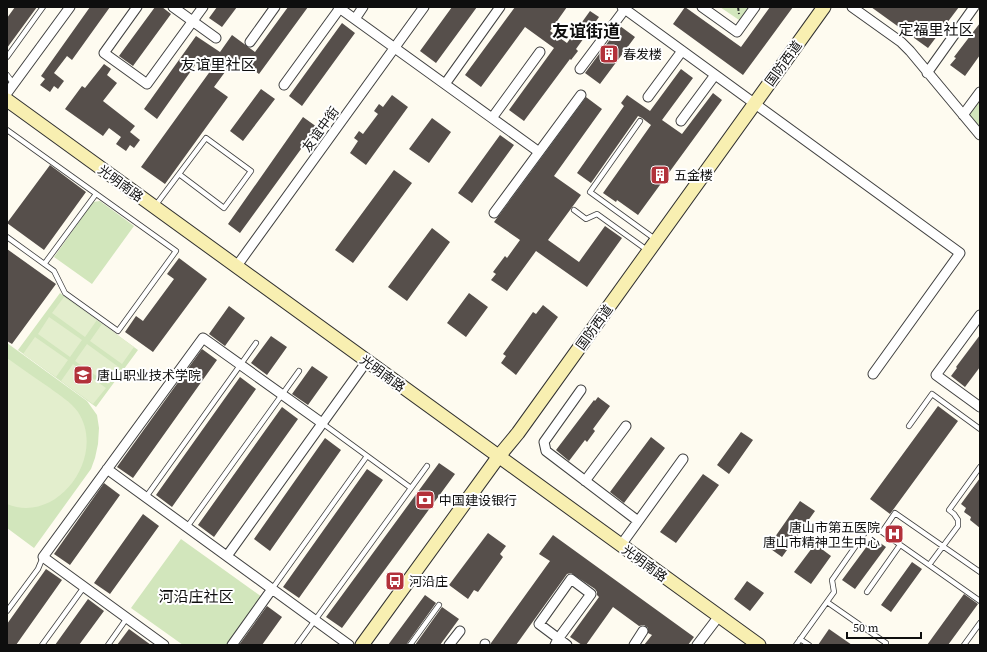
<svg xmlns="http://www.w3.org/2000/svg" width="987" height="652" font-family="'Source Serif 4','Noto Sans SC',serif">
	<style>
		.green { fill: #d2e6bc }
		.pitch { fill: #e3eecd }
		.building { fill: #564f4b }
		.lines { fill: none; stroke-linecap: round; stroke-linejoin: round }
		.lane-casing { stroke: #414141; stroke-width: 6 }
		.street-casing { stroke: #414141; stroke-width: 11 }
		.secondary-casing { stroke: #303030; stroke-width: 15 }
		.path { stroke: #303030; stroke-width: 2; stroke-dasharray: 4 2; stroke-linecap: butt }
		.lane { stroke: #fff; stroke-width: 4.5 }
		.street { stroke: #fff; stroke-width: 9 }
		.secondary { stroke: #f8efb1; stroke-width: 13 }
		.labels { text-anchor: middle; stroke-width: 4; stroke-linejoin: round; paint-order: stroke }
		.poi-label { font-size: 13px; fill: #0e0e0e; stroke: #fff; text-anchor: start }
		.street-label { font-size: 13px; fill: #0e0e0e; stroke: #fff }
		.quarter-label { font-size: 15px; fill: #0e0e0e; stroke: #fff }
		.district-label { font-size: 17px; font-weight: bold; fill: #0e0e0e; stroke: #fff }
	</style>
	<rect width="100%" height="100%" fill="#fefbf0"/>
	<path class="green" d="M720,7H753L742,22Z
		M980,95V130L966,114Z
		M100,201L134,226L92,284L54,257L93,202Z
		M60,293L138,350L96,407L18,350Z
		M7,343L87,401L97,415L99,428L98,444L95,458L91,469L34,548L7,528Z
		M181,539L262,597L227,645H183L131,608Z"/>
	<path class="pitch" d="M64,297L97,320L85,337L52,313Z
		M49,317L82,340L70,357L38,334Z
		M102,324L134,347L122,364L90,341Z
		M35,337L68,360L56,377L23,354Z
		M87,344L120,368L108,384L75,361Z
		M7,358C21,368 35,378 50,388C59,395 71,402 78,412C107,456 58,525 7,504Z
		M73,364L106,388L93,404L61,381Z"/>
	<path class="building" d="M15,7H37L7,48V18Z
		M90,7H110L72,60L67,56L54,73L64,81L58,89L54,86L50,92L40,85L45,79L41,76Z
		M155,7H162L171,14L133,66L119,56Z
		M217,7H237L222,27L209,18Z
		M288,7H308L259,74L236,57L214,87L228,97L165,184L141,167L211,70L198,61L157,119L144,109L196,36L220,52L232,35L255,52Z
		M452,7H477L436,63L420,51Z
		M515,7H567L550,31L567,43L590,11L599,17L576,49L578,51L571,60L570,59L524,121L509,110L554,48L525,27L481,87L465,75Z
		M685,7L741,47L770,7H793L743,75L673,24Z
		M871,7H959L928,48Z
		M342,23L355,33L302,106L289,96Z
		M980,23V55L965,76L950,65L956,58L954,57Z
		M620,26L635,37L600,84L585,73Z
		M104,64L111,69L107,75L117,83L103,101L135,126L130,132L140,140L134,148L130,145L126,151L116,144L121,137L109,128L103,136L65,109L82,86L85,88Z
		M681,69L693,78L662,120L682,134L713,93L722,100L638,215L617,200L616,202L603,193L651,125L642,118L638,116L591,183L577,173L624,106L621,103L627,95L650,111Z
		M261,89L275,99L243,141L230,131Z
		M392,95L408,107L366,165L350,153L358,141L354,138L359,131L363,134L378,114L374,111L379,104L383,107Z
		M586,97L602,109L554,176L581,195L548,240L579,262L605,226L622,238L587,287L536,251L507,291L491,280L496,274L493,272L505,256L507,258L520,240L494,222Z
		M303,117L317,127L240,233L228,224Z
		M432,118L451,132L429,163L409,149Z
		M500,135L514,145L472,203L458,193Z
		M50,165L86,192L44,250L7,223Z
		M394,170L412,183L353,263L335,250Z
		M432,228L450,242L407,301L388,287Z
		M7,249L56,284L12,344L7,341Z
		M179,258L207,279L153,352L125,332L136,316L143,321L174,279L167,274Z
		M469,293L488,307L466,337L447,323Z
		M543,305L558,317L516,375L501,363L506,356L503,354L533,312L536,314Z
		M229,306L245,318L225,346L209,334Z
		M980,335V367L965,387L951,376L957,368L956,367Z
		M271,336L287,347L267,375L251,363Z
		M202,349L217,360L133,478L117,467Z
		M312,366L328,377L308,405L292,394Z
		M240,377L256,389L172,507L156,495Z
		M598,397L610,406L593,429L595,431L587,442L585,440L569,461L556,450L594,400L595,401Z
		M938,406L958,421L890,514L870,499Z
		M282,407L298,419L214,537L198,525Z
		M741,432L753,440L729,474L717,465Z
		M651,437L665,448L624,503L610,492Z
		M325,438L341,450L270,551L254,539Z
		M439,463L455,474L342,628L326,617Z
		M367,469L383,480L299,598L283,587Z
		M703,474L719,485L676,543L660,532Z
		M980,478V528L970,520L971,517L964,512L966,508L961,504Z
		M104,483L120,495L70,565L54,554Z
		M800,501L815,511L782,557L768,547Z
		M143,514L159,526L110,594L94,583Z
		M488,533L506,546L500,554L503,557L478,592L474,590L468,599L449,585Z
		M553,535L694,637L688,645H644L652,635L648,633V628L644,625L639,626L613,607L586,645H582L570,637L599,597L597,595V592L595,589L571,573L567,574L516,645H491V643L550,561L539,554Z
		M873,538L886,547L855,589L842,580Z
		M815,544L831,556L811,584L794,572Z
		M912,562L922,569L891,612L881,605Z
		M46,569L62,580L16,645H7V624Z
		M747,581L764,593L750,611L734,599Z
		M964,594L978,604L948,645H927Z
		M425,595L436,603L406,645H388Z
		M88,599L104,611L79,645H55Z
		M267,606L282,617L262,645H239Z
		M442,607L459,619L440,645H415Z
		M129,629L151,645H117Z
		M829,629L852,645H818Z"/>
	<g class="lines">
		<defs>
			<path id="lane" d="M7,57L43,7
				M7,75L14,84
				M640,121L590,192L655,239
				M7,130L176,251L118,331L65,293L54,271L7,237
				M155,206L206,138L251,171L224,208L179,174
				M574,210L586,219L597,214L647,250
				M45,263L96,194
				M322,423L411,488
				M909,426L932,394L980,429
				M980,467L949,510L954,514L958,520V526L929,565L882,532L895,513L980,572
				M146,497L256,343
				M187,527L299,371
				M929,565L980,601
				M272,589L367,456
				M867,592L900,545
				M827,602L886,643L885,645
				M7,611L38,569L43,557
				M800,639L809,645
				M42,645L84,587
				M108,645L127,618
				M297,645L427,466
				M410,645L439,605
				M796,645L834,592L832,580L871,524L882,532
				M964,645L980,623"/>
			<path id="street" d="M137,7L104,53L147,84L203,7
				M173,7L216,38
				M338,7L539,152
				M622,7L960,253L873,374
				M702,7L737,32L755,7
				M852,7L901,42L910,51L980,135
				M355,19L363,7
				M250,42L275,7
				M580,69L625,9
				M927,73L974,7
				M445,84L500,7
				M284,85L340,8
				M7,93L70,7
				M648,97L682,51
				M963,115L980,92
				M492,118L540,52
				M681,121L715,75
				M494,213L581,95
				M236,267L424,7
				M980,315L936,375L980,407
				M581,390L544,442L546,451L638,521
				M107,469L349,645
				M585,481L626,426
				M621,545L683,459
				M227,556L367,361
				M164,645L43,557L203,338L322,423
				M232,645L272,589
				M449,645L460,631
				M485,645V644
				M555,645L558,639L591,594L571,579L539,624L567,645
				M634,645L643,631
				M697,645L719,616"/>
			<path id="secondary" d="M7,100L759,645
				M362,645L499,456L518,433L824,7"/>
		</defs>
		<use href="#lane" class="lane-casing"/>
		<use href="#street" class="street-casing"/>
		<use href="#secondary" class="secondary-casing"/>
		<path class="path" d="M738,7L739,14"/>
		<use href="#lane" class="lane"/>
		<use href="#street" class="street"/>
		<use href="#secondary" class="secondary"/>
	</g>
	<defs>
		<symbol id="building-square" viewBox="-11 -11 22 22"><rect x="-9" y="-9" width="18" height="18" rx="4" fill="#b2313a" stroke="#fff"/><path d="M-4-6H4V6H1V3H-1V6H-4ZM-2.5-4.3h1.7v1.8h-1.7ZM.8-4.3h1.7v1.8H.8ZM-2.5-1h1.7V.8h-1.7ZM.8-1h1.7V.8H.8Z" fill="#fff"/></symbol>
		<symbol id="university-square" viewBox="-11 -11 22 22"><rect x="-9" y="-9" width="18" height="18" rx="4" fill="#b2313a" stroke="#fff"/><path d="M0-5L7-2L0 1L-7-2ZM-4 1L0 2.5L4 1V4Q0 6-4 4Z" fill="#fff"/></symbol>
		<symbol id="bank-square" viewBox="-11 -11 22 22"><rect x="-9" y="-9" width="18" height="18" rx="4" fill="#b2313a" stroke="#fff"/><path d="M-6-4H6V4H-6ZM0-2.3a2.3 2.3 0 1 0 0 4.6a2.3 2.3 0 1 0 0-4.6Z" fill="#fff"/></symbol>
		<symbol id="hospital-square" viewBox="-11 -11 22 22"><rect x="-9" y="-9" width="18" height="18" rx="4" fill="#b2313a" stroke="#fff"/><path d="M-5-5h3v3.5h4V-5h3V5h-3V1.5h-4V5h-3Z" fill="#fff"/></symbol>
		<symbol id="bus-square" viewBox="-11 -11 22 22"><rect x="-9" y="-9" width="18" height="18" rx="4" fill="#b2313a" stroke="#fff"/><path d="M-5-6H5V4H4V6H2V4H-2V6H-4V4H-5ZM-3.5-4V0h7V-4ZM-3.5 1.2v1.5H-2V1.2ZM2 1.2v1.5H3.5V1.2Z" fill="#fff"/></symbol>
	</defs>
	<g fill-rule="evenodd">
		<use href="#building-square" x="598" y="43" width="22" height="22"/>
		<use href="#building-square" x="649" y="164" width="22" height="22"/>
		<use href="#university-square" x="72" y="364" width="22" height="22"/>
		<use href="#bank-square" x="414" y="489" width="22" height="22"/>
		<use href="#hospital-square" x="883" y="523" width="22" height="22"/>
		<use href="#bus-square" x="384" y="570" width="22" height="22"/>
	</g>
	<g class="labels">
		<g class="poi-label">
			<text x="623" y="59">春发楼</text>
			<text x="674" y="180">五金楼</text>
			<text x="97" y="380">唐山职业技术学院</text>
			<text x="439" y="505">中国建设银行</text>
			<text x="880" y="532" text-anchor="end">唐山市第五医院<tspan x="880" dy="15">唐山市精神卫生中心</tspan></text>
			<text x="409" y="586">河沿庄</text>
		</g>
		<g class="street-label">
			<text transform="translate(783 63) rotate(-54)" y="5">国防西道</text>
			<text transform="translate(320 129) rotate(-54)" y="5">友谊中街</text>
			<text transform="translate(121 183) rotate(36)" y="5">光明南路</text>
			<text transform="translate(594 327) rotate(-54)" y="5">国防西道</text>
			<text transform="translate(383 373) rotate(36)" y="5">光明南路</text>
			<text transform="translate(645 563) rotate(36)" y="5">光明南路</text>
		</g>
		<g class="quarter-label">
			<text x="936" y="35">定福里社区</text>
			<text x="218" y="70">友谊里社区</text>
			<text x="196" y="602">河沿庄社区</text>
		</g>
		<g class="district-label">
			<text x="586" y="37">友谊街道</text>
		</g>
	</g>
	<rect width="987" height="652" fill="none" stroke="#0e0e0e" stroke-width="16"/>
	<path d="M847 632v6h74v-6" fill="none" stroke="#0e0e0e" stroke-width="2"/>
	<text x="853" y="632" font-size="12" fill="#0e0e0e" stroke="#ffffff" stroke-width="3" paint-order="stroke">50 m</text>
</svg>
